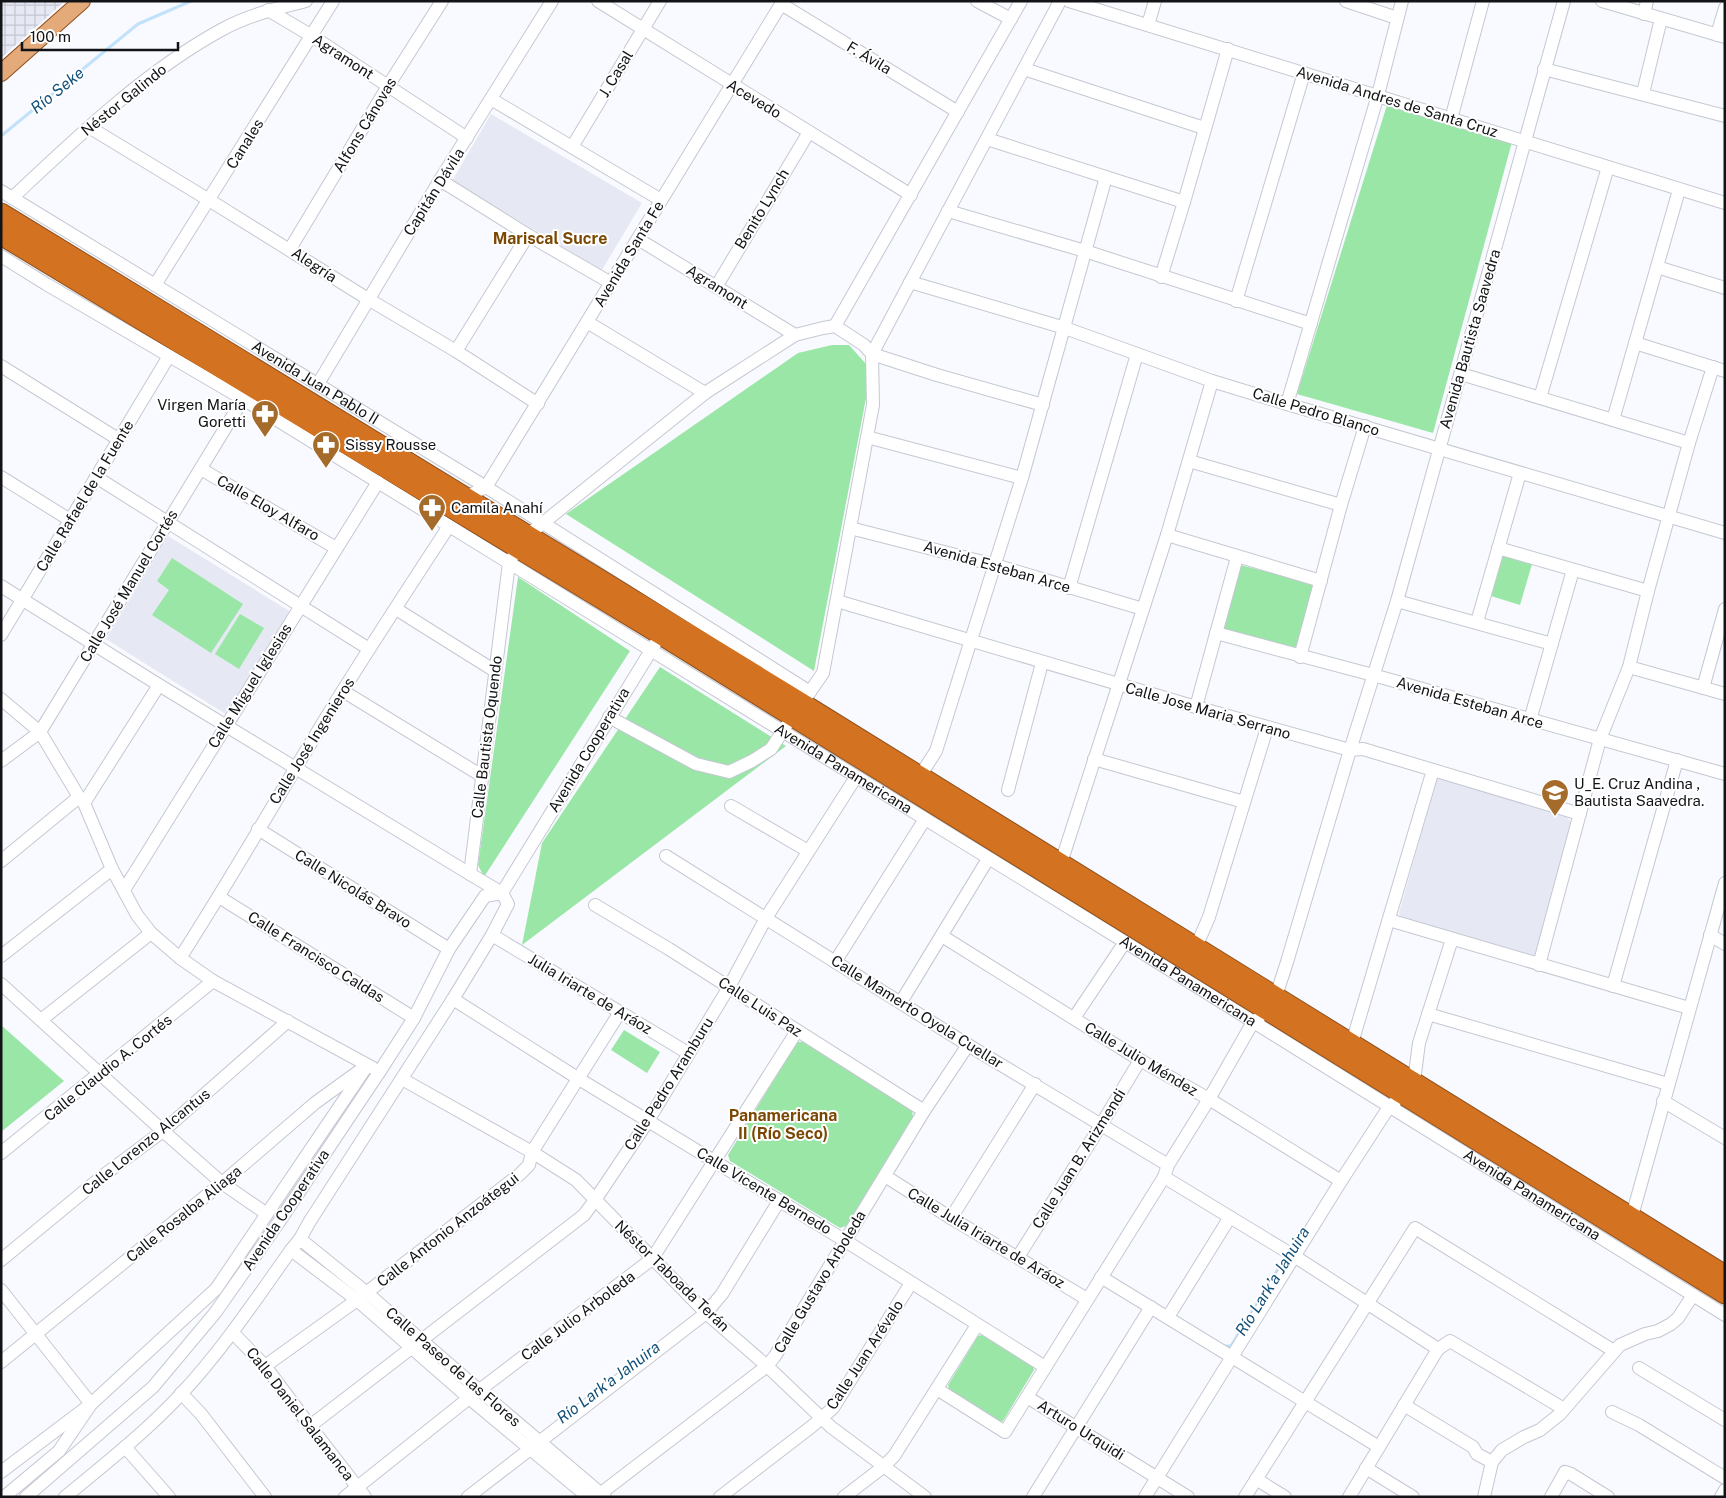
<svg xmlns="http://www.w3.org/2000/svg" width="1726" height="1498" font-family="'Public Sans',sans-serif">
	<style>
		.built { fill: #e6e9f4 }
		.industrial { fill: url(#industrial-grid) }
		.green { fill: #99e6a7 }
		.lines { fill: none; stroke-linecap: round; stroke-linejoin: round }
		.stream { stroke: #c2e1fb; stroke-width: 3 }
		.minor-casing { stroke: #c4c8d2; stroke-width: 14 }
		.major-casing { stroke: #8f511d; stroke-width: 18 }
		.highway-casing { stroke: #8f511d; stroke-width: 21 }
		.minor { stroke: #fff; stroke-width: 12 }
		.major { stroke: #e5aa7a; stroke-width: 16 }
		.highway { stroke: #d37221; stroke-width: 19 }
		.labels { text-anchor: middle; stroke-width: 4; stroke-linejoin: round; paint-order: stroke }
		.street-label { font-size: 15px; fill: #121316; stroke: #fff }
		.poi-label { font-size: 15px; fill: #121316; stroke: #fff; text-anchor: start }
		.water-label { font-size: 16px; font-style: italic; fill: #13517a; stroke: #fff }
		.neighbourhood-label { font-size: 16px; font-weight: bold; fill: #7b4803; stroke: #fff }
	</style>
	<defs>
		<pattern id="industrial-grid" width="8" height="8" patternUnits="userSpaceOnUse" patternTransform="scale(1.25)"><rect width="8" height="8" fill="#e6e9f4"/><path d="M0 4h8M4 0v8" fill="none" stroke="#c4c7d0"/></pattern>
	</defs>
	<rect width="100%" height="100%" fill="#f9faff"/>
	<path class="built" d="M491,114L642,203L602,270L452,181Z
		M168,536L291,612L227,715L106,639Z
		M1437,778L1567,817L1572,823L1537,953L1533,956L1400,917L1399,913Z"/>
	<path class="industrial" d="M1,1H65L1,58Z"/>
	<path class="green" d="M1387,105L1512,142L1433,433L1297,394Z
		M832,345H849L866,364V398L814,671L566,514L798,353Z
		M1503,555L1532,564L1520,605L1491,596Z
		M172,558L243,604L211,653L152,615L169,590L157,581Z
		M1240,565L1316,584L1299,651L1223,631Z
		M518,577L630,651L484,877L478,865Z
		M240,614L264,628L239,669L215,654Z
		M660,667L786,746L522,945L542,843Z
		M1,1025L64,1081L1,1132Z
		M624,1030L660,1052L647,1073L611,1050Z
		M797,1042H803L912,1109L913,1117L846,1226L840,1228L730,1161L728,1155Z
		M982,1335L1033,1367L1034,1370L1003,1421L1000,1422L949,1390L948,1385L978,1336Z"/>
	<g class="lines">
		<path class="stream" d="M1,136L138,24L191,1
			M1290,1251L1307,1225
			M1223,1346H1231L1286,1256"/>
		<defs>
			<g id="minor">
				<path d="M598,1L911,195"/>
				<path d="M977,1L1011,19"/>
				<path d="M1069,1L1725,203"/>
				<path d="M1346,1L1397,18"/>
				<path d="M1602,1L1725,37"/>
				<path d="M781,4L958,112"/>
				<path d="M268,10L312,36L467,138"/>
				<path d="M1644,14L1647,1"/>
				<path d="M1148,25L1155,1"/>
				<path d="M1717,35L1725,8"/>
				<path d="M1024,69L1204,128"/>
				<path d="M1544,69L1725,116"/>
				<path d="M1643,93L1661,19"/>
				<path d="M491,99L661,200"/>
				<path d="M1451,119L1483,1"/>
				<path d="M89,127L209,200L368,299L456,351L538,404"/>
				<path d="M987,139L1184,202"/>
				<path d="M572,147L660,1"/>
				<path d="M440,180L528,235L611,283"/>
				<path id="s1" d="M1,191L486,487L810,692"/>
				<path d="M12,198C77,137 144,72 223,29C249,15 278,8 306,1"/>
				<path d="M948,211L1085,251L1311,324"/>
				<path d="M638,239L795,335"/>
				<path d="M290,249L388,86L442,1"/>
				<path id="s2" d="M1,256L46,284L243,399L1125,942L1725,1315"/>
				<path d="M1657,267L1725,288"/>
				<path d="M1161,277L1184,202L1228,49"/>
				<path d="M910,282L1065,328L1212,381L1287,404L1725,533"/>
				<path d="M155,285L333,1"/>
				<path d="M716,287L809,132"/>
				<path d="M1236,301L1304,73"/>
				<path d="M587,322L705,393"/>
				<path d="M835,326L1021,1"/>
				<path d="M1635,343L1725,371"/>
				<path d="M456,351L528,235"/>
				<path d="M1,366L118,439"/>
				<path d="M1461,374L1689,443"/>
				<path d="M318,384L440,180L552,1"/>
				<path d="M1540,398L1608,167"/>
				<path d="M1287,404L1378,95L1402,1"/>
				<path d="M1613,420L1679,190"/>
				<path d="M867,437L1022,478"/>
				<path d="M1189,461L1341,505"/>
				<path d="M201,469L336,548"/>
				<path d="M1,477L70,520"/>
				<path d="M96,477L369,649"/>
				<path d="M466,497L486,487L783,1"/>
				<path d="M850,528L995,565L1143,609"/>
				<path d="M1167,535L1321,581"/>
				<path d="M523,541L528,535L705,393L795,335L823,328L835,326L864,345L872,354L937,375L1043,405"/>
				<path d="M1498,548L1648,591"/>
				<path d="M1,586L159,685L470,874"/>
				<path d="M1069,588L1137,354"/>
				<path d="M837,601L1196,707L1350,750L1363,749L1580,814"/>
				<path d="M1397,601L1552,644"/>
				<path d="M396,609L495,671"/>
				<path d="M1477,622L1520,473"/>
				<path d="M1216,633L1373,675L1725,774"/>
				<path d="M1,635L169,356"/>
				<path d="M1300,657L1341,505L1365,426"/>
				<path d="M1629,667L1725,694"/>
				<path d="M1703,688L1725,609"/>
				<path d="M343,691L482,776"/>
				<path d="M1,699L40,732L79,797L84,803L112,869L137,915L151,933L180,958L213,981L373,1068"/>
				<path d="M1196,707L1237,557"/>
				<path d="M798,709L823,673L873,405L872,354L1060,1"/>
				<path d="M609,717L696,764L729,772L752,761L771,749L786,726"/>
				<path d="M1530,720L1573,570"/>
				<path d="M1094,759L1244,802"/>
				<path d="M1,761L40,732L243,399"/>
				<path d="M920,776L936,751L1022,478L1106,177"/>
				<path d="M1008,790L1042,663"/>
				<path d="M84,803L159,685"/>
				<path d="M731,806L808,851"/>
				<path d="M258,829L449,949"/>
				<path d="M666,856L968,1045L1168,1165"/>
				<path d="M1,861L79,797"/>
				<path d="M1061,863L1167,535L1212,381"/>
				<path d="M124,890L378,482"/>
				<path d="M502,893L470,874L509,563L512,558"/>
				<path d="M502,893L655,644"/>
				<path d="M219,897L414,1018"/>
				<path d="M595,905L669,949L924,1111"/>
				<path d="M1389,920L1689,1008"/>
				<path d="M492,935L688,1053"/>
				<path d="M1710,935L1725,944"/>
				<path d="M942,936L1140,1060L1209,1099L1341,1181"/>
				<path d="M1196,947L1209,917L1267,728"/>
				<path d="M1,956L112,869"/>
				<path d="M180,958C236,871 287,780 342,692C377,636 413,581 449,526"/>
				<path d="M835,962L925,819"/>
				<path d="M1539,965L1600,739L1629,667L1648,591L1689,443L1713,367"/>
				<path d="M1,984L163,1131L222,1183L267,1214"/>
				<path d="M1613,986L1677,760"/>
				<path d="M453,999L579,1079L844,1240L1045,1367"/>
				<path d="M901,1002L988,859"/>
				<path d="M1274,1002L1287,962L1350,750L1397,601L1564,1"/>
				<path d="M1428,1014L1668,1084"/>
				<path d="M1074,1018L1125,942"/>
				<path d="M41,1020L151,933"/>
				<path d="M1352,1043L1433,770"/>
				<path d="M402,1079L532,1152L576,1180L706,1313L767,1366L831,1427L925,1497"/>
				<path d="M1410,1086L1414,1081L1419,1043L1452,939"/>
				<path d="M1663,1101L1725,1138"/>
				<path d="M1,1153L213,981"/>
				<path d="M885,1176L951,1218L1087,1299"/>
				<path d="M1164,1177L1294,1256L1438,1349"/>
				<path d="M1632,1216L1725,883"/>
				<path d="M951,1218L1035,1084"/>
				<path d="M300,1239L367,1293L480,1391L605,1497"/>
				<path d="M291,1250L357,1300L469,1398L588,1497"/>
				<path d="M1018,1257L1101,1125L1140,1060"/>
				<path d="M1,1260L104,1175L163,1131L288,1021"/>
				<path d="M1101,1277L1379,1447"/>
				<path d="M1,1290L91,1404L59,1451L4,1497"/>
				<path d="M1168,1317L1230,1217"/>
				<path d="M233,1333L265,1366L310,1426L365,1497"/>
				<path d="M1,1362L222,1183L315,1103L362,1069"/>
				<path d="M265,1366L357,1300L520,1174L529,1165L532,1152L620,1012"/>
				<path d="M1639,1368L1725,1420"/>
				<path d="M937,1389L1005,1432L1164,1177L1168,1165L1209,1099L1253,1022L1259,1018"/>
				<path d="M181,1393L201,1414L265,1497"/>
				<path d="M1027,1397L1188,1497"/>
				<path d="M1404,1405L1473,1447L1477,1454L1492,1462"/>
				<path d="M1612,1412L1639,1425L1725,1478"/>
				<path d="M310,1426L584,1215L595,1200L648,1121L729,987L766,918L856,777"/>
				<path d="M125,1447L169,1497"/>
				<path d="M1366,1468L1413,1497"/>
				<path d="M1,1472L91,1404L216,1289L367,1066"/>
				<path d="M1256,1479L1285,1497"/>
				<path d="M26,1497L153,1387L215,1313L279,1222L380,1071L414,1018L449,949L485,896L502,893"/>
				<path d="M65,1497C105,1464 147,1431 182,1393C223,1349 256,1299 291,1250L300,1239L310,1221L453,999L492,935L508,904L502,893"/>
				<path d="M345,1497L469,1398L652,1259L797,1031"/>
				<path d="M468,1497L706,1313L722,1294L779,1201"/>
				<path d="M596,1497L767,1366L775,1356L924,1111L968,1045"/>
				<path d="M720,1497L811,1427L833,1408L911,1283"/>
				<path d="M844,1497L883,1467L894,1456L977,1325"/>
				<path d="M1033,1497L1151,1307"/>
				<path d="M1145,1497L1341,1181L1389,1107L1395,1102"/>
				<path d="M1245,1497L1415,1228L1614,1351"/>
				<path d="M1349,1497L1438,1349L1450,1341L1564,1409"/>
				<path d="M1484,1497L1492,1462L1502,1450L1524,1437L1540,1430L1560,1414L1620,1345L1645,1334L1658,1331L1671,1324L1678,1318L1693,1295"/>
				<path d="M1551,1497L1565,1472L1571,1474L1608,1497"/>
				<path d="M1721,1497L1725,1490"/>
			</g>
			<path id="major" d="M1,73L82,1"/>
			<path id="highway" d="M1,213L802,703L1725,1275
				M1,235L661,635L1725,1294"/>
		</defs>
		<use href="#minor" class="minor-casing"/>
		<use href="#major" class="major-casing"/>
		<use href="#highway" class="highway-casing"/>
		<use href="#minor" class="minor"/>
		<use href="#major" class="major"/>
		<use href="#highway" class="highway"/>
	</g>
	<defs>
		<symbol id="pharmacy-pin" viewBox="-11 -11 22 30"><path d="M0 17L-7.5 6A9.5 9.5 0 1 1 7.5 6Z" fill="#a56b2b" stroke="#fff"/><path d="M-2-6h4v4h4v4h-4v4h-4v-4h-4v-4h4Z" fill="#fff"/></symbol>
		<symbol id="school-pin" viewBox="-11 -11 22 30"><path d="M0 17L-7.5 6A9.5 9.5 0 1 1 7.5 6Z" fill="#a56b2b" stroke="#fff"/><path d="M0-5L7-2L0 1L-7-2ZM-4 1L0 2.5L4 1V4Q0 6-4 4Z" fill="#fff"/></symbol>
	</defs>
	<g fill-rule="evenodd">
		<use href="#pharmacy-pin" x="249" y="398" width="32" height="43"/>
		<use href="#pharmacy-pin" x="310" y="429" width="32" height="43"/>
		<use href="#pharmacy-pin" x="416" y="492" width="32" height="43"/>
		<use href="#school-pin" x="1539" y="777" width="32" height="43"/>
	</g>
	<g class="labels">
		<g class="street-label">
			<text transform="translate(343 57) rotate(33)" y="5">Agramont</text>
			<text transform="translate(869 58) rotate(31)" y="5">F. Ávila</text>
			<text transform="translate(616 74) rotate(-59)" y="5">J. Casal</text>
			<text transform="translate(754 99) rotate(31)" y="5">Acevedo</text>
			<text transform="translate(124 100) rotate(-39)" y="5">Néstor Galindo</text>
			<text transform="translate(1397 102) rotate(17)" y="5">Avenida Andres de Santa Cruz</text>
			<text transform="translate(365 125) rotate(-59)" y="5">Alfons Cánovas</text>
			<text transform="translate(245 144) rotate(-58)" y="5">Canales</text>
			<text transform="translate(434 192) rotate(-58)" y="5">Capitán Dávila</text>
			<text transform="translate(762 209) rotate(-59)" y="5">Benito Lynch</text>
			<text transform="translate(629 254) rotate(-59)" y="5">Avenida Santa Fe</text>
			<text transform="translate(314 265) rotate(33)" y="5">Alegría</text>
			<text transform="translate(717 287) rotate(32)" y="5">Agramont</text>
			<text transform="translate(1470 339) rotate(-74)" y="5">Avenida Bautista Saavedra</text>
			<text dy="5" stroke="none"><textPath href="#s1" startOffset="368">Avenida Juan Pablo II</textPath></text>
			<text transform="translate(1316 412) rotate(17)" y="5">Calle Pedro Blanco</text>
			<text transform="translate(85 496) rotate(-59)" y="5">Calle Rafael de la Fuente</text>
			<text transform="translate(268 508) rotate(30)" y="5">Calle Eloy Alfaro</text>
			<text transform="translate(997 567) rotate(16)" y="5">Avenida Esteban Arce</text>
			<text transform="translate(129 586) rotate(-59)" y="5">Calle José Manuel Cortés</text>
			<text transform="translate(250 686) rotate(-58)" y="5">Calle Miguel Iglesias</text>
			<text transform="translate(1470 703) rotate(16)" y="5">Avenida Esteban Arce</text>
			<text transform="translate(1208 711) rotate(16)" y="5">Calle Jose Maria Serrano</text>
			<text transform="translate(487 737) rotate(-83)" y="5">Calle Bautista Oquendo</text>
			<text transform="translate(312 741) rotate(-58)" y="5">Calle José Ingenieros</text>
			<text transform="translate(589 750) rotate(-59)" y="5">Avenida Cooperativa</text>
			<text dy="5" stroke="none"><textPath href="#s2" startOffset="986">Avenida Panamericana</textPath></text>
			<text transform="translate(353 889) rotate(32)" y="5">Calle Nicolás Bravo</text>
			<text transform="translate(316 957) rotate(32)" y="5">Calle Francisco Caldas</text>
			<text dy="5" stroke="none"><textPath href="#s2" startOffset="1391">Avenida Panamericana</textPath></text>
			<text transform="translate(590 994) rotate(31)" y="5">Julia Iriarte de Aráoz</text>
			<text transform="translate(760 1007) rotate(33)" y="5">Calle Luis Paz</text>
			<text transform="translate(917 1012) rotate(32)" y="5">Calle Mamerto Oyola Cuellar</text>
			<text transform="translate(1141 1059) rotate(31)" y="5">Calle Julio Méndez</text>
			<text transform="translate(108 1068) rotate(-39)" y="5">Calle Claudio A. Cortés</text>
			<text transform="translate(669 1084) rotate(-58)" y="5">Calle Pedro Aramburu</text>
			<text transform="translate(146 1142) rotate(-39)" y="5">Calle Lorenzo Alcantus</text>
			<text transform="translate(1079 1159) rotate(-58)" y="5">Calle Juan B. Arizmendi</text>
			<text transform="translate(764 1191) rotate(31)" y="5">Calle Vicente Bernedo</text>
			<text dy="5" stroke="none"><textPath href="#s2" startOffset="1796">Avenida Panamericana</textPath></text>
			<text transform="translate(286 1210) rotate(-56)" y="5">Avenida Cooperativa</text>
			<text transform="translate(184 1214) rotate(-39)" y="5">Calle Rosalba Aliaga</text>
			<text transform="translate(448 1230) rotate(-38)" y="5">Calle Antonio Anzoátegui</text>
			<text transform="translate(986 1238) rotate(31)" y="5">Calle Julia Iriarte de Aráoz</text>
			<text transform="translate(672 1276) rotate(44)" y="5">Néstor Taboada Terán</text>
			<text transform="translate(820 1282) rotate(-59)" y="5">Calle Gustavo Arboleda</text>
			<text transform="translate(578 1316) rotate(-37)" y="5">Calle Julio Arboleda</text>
			<text transform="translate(865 1355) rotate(-57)" y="5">Calle Juan Arévalo</text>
			<text transform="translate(453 1367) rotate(41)" y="5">Calle Paseo de las Flores</text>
			<text transform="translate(300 1414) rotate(52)" y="5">Calle Daniel Salamanca</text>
			<text transform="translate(1081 1430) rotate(32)" y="5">Arturo Urquidi</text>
		</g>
		<g class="poi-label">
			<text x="246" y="410" text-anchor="end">Virgen María<tspan x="246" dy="17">Goretti</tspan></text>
			<text x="345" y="450">Sissy Rousse</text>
			<text x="451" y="513">Camila Anahí</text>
			<text x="1574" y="789">U_E. Cruz Andina ,<tspan x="1574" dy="17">Bautista Saavedra.</tspan></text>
		</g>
		<g class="water-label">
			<text transform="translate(57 90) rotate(-39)" y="6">Río Seke</text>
			<text transform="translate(1272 1281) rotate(-58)" y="6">Río Lark’a Jahuira</text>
			<text transform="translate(608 1382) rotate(-37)" y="6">Río Lark’a Jahuira</text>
		</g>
		<g class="neighbourhood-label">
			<text x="550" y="244">Mariscal Sucre</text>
			<text x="783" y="1121">Panamericana<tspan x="783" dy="18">II (Río Seco)</tspan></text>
		</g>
	</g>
	<rect width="1726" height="1498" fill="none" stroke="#121316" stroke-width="5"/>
	<path d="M22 42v8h156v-8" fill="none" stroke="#121316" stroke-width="2.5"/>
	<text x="30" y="42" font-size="15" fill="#121316" stroke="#ffffff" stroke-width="4" paint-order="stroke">100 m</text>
</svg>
